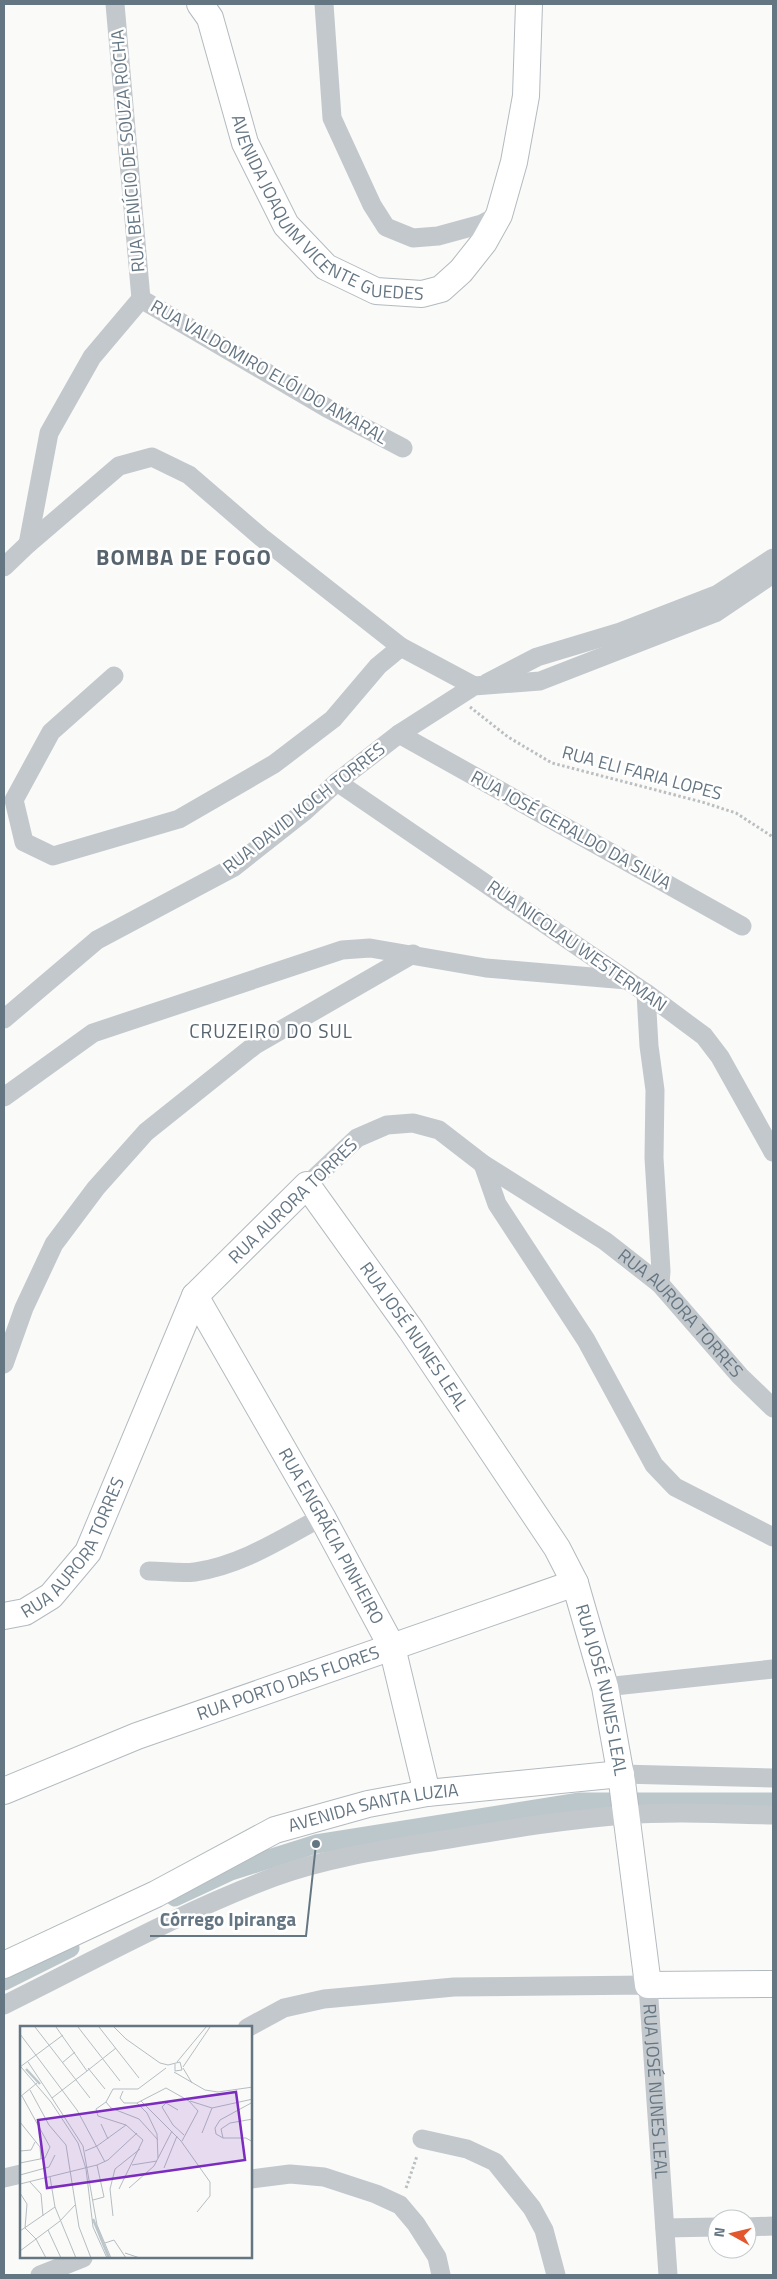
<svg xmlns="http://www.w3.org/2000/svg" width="777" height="2279" font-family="'Titillium Web',sans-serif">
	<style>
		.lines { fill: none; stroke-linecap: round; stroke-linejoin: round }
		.canal { stroke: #bbc7cb; stroke-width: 19 }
		.secondary-casing { stroke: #b3babf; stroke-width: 28 }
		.path { stroke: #bbbfc2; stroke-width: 3; stroke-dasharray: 2.5 2.5; stroke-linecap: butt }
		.street { stroke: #c3c8cc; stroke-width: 19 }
		.secondary { stroke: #fff; stroke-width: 26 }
		.labels { text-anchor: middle; stroke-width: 5; stroke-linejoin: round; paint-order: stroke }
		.street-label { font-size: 18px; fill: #657683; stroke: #fff }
		.neighbourhood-label { font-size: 19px; letter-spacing: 1px; fill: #57646e; stroke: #fff }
		.district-label { font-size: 22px; font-weight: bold; letter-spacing: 1px; fill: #57646e; stroke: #fff }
		.inset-river { fill: none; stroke: #bbc7cb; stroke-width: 2.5 }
		.inset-road { fill: none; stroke: #b5bdc2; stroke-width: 1 }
		.view { fill: #7b2cbf; fill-opacity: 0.15; stroke: #7b2cbf; stroke-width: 2.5 }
		.inset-edge { fill: none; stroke: #657683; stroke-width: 2.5 }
		.leader { fill: none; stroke: #657683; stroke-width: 2 }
		.callout-dot { fill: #657683; stroke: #fff; stroke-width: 2 }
		.callout-label { font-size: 19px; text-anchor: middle; font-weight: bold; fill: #657683; stroke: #fff; stroke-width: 5; stroke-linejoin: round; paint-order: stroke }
	</style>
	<rect width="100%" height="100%" fill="#fafaf8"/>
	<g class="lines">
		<path class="canal" d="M175,1897L231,1871L316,1844L580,1802H773
			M4,1981L70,1948"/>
		<defs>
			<g id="secondary">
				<path id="s3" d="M200,4L210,18L245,143L286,225L326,267L376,291L422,294L441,289L461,271L484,242L499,215L514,162L526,96L529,4"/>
				<path id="s4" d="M195,1296L322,1517L392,1647L427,1793"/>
				<path id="s5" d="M4,1616L25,1612L51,1596L88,1552L195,1296L307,1185L411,1330L557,1548L575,1583L605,1687L622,1782L648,1985L773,1984"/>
				<path id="s6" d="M4,1791L137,1736L575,1583"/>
				<path id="s7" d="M4,1965L156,1894L275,1830L368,1804L427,1793L621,1774"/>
			</g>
		</defs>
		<use href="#secondary" class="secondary-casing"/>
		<path class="path" d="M470,707L508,737L552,763L702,802L736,813L773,837
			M406,2188L417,2156"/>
		<g class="street">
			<path d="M115,4L141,299"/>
			<path d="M324,4L332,118L372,205L386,227L413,238L438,236L482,224L499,215"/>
			<path d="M141,299L327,408L403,448"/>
			<path d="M28,544L49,433L92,357L141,299"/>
			<path d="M4,567L28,544L119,466L152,457L189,475L261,537L401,647L474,686"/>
			<path d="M114,676L51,732L14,800L24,842L53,856L179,819L274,764L333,719L378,666L401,647"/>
			<path d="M487,683L537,657L620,632L718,594L773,558"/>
			<path d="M399,734L742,926"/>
			<path d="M337,782L646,993L704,1036L720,1057L773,1152"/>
			<path d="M646,993L649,1046L655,1090L654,1158L661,1271L660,1284"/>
			<path d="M4,1019L97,940L234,867L305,811L337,782L399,734L474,686L540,681L715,613L773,574"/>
			<path d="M4,1097L93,1033L342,950L370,948L486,968L627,980"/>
			<path d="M483,1164L497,1204L586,1340L654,1465L675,1487L773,1537"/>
			<path id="s1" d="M307,1185L357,1138L387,1125L413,1123L439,1130L483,1164L605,1241L660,1284L740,1376L773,1408"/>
			<path d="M4,1364L24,1308L54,1244L96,1188L146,1132L255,1045L413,954"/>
			<path d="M149,1571C164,1571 180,1574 195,1572C242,1565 281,1539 322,1517"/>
			<path d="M605,1687L773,1669"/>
			<path d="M621,1774L773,1778"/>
			<path d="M4,2005C93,1961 181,1912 274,1877C326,1858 381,1850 436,1841C498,1831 561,1820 624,1815C673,1811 724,1814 773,1815"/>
			<path id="s2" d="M247,2028L284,2008L324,1999L454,1987L648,1985L668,2275"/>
			<path d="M422,2139L467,2149L495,2162L532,2208L544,2230L556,2275"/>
			<path d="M4,2178L21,2174"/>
			<path d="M251,2179L290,2174L324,2177L376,2194L400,2205L416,2224L437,2257L441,2275"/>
			<path d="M747,2227L773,2226"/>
			<path d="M665,2228L717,2227"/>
			<path d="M40,2275L83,2258"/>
		</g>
		<use href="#secondary" class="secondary"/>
	</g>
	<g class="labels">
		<g class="street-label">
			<text transform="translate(128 151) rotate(-95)" y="6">RUA BENÍCIO DE SOUZA ROCHA</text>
			<text dy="6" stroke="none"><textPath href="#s3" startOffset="259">AVENIDA JOAQUIM VICENTE GUEDES</textPath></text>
			<text transform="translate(269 372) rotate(30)" y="6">RUA VALDOMIRO ELÓI DO AMARAL</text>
			<text transform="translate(642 773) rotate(15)" y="6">RUA ELI FARIA LOPES</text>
			<text transform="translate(304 808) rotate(-38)" y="6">RUA DAVID KOCH TORRES</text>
			<text transform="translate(571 830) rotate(29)" y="6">RUA JOSÉ GERALDO DA SILVA</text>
			<text transform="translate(577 946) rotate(35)" y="6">RUA NICOLAU WESTERMAN</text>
			<text transform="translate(293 1201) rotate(-44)" y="6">RUA AURORA TORRES</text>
			<text dy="6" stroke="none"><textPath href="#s1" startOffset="459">RUA AURORA TORRES</textPath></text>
			<text dy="6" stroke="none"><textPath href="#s5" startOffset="730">RUA JOSÉ NUNES LEAL</textPath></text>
			<text dy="6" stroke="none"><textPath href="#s4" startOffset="276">RUA ENGRÁCIA PINHEIRO</textPath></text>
			<text dy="6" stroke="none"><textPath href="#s5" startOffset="104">RUA AURORA TORRES</textPath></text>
			<text dy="6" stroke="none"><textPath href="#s6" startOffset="304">RUA PORTO DAS FLORES</textPath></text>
			<text dy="6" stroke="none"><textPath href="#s5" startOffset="1135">RUA JOSÉ NUNES LEAL</textPath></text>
			<text dy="6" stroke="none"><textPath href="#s7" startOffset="404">AVENIDA SANTA LUZIA</textPath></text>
			<text dy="6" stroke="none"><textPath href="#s2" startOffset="514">RUA JOSÉ NUNES LEAL</textPath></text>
		</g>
		<g class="neighbourhood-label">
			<text x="271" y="1038">CRUZEIRO DO SUL</text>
		</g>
		<g class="district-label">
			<text x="184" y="565">BOMBA DE FOGO</text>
		</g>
	</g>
	<g transform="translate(20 2026)">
		<rect width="232" height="232" fill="#fafaf8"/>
		<path class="inset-river" d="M6,43L20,58M73,193L89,232"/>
		<path class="inset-road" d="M15,1L70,72M58,1L100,55M79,1L119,52M94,1L106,13L140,37L148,39L160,36L162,44L155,45V38M0,8L57,84L85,136M8,36L32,72L67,45L36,1M157,36L186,1M42,37L55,26M0,41L43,9M1,41L31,76L58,117L66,143L73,201L87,232M163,41L190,1M68,42L85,63M163,42L172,57M67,45L96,22M154,46L185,64L198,66L233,61M10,64L29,99L46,119L59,201L71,232M103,65L100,72L104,77H117L146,62L169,75L178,85L162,115M0,71L17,57M32,72L63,120L77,199L91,232M121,75L161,115L190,156V170L177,186M170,75L192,82M86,76L91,82L119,93L138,114M233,76L200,94L195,102L196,108L203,112H226L233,116M117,77L127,87L137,108L138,132M192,82L233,73M158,84L146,77L142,81L153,99L164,109M0,96L20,121L21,133M81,98L88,113M182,107L192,82M203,112L201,103L210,97L233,93M0,125L11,124L15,116M65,125L77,120L106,99M0,137L25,132L30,121L2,70M112,139L137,135M144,142L157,110M0,149L29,141L35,129M30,151L35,181L56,232M10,156L21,168L23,190M0,158L77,139L88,134L117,107M109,162L134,140L152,105M99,163L123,114L106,99L78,90L76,83L86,76L93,63H118L146,42M0,167L7,178L5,202L16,213L26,232M73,174L84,171L77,139M93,190L90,163L95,143L120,123M28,204L41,232M0,205L35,181M85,217L94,214L106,232M0,225L40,195L55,179M105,227L120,232M174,232H208"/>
		<path class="view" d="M216,66L225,134L27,162L18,94Z"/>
		<rect width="232" height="232" class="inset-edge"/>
	</g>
	<path class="leader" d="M316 1844L306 1936H150"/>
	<circle class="callout-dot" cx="316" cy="1844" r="5"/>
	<g class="callout-label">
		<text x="228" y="1926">Córrego Ipiranga</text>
	</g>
	<rect width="777" height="2279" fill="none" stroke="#657683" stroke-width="10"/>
	<g transform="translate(732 2234) rotate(278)"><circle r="24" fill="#ffffff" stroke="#c1c8cd"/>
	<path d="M0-4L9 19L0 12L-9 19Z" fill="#e4572e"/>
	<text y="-8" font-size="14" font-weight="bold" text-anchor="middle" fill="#657683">N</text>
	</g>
</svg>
